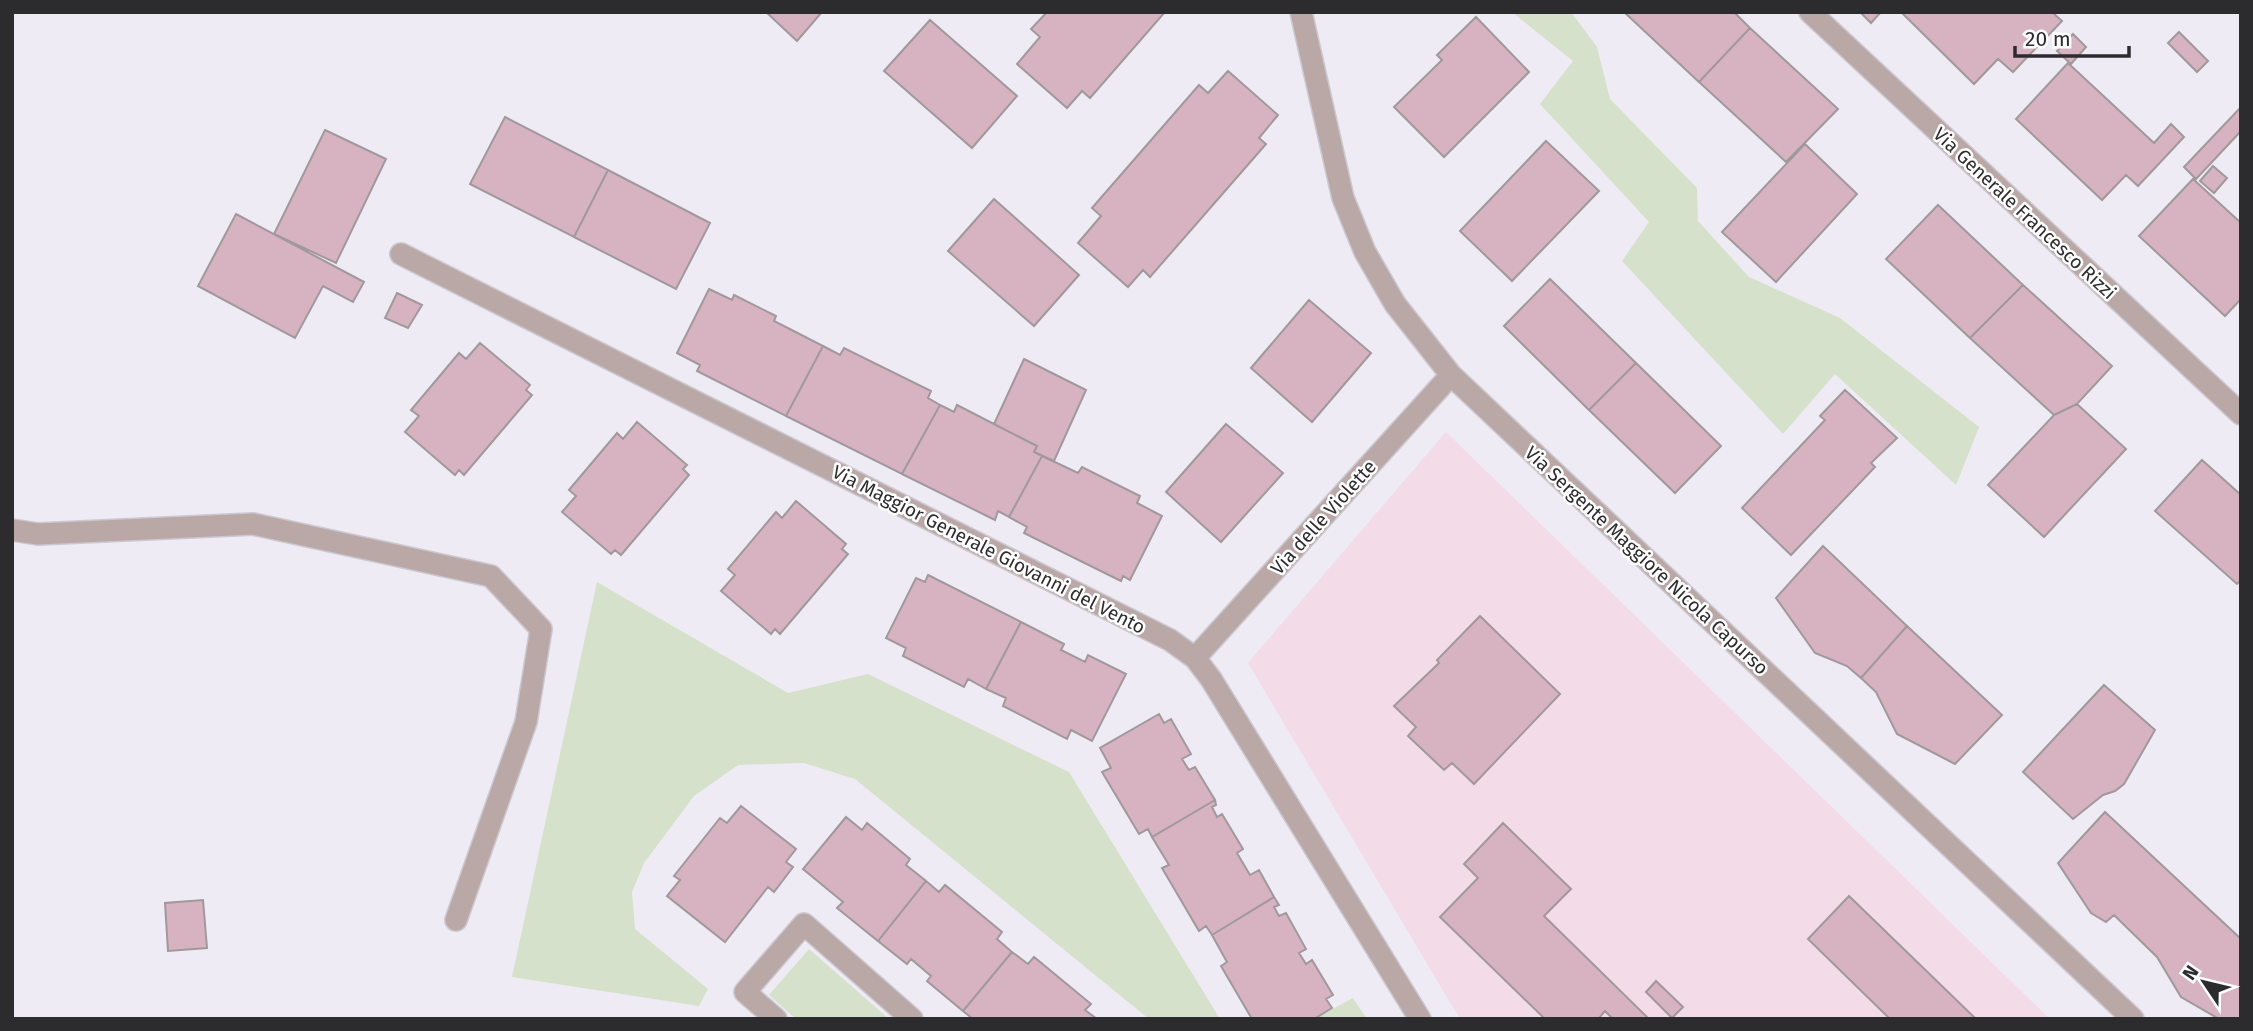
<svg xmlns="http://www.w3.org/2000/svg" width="2253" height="1031" font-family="'Fira Sans',sans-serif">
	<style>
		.education { fill: #f3dbe7 }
		.green { fill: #d5e1ca }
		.building { fill: #d7b3c2; stroke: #a1989b; stroke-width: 2 }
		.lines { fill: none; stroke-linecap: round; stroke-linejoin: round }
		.service-casing { stroke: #cbc8d0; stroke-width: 24 }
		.minor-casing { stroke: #cbc8d0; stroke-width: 24 }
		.service { stroke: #baa8a7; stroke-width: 21 }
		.minor { stroke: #baa8a7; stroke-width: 21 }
		.labels { text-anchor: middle; stroke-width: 5; stroke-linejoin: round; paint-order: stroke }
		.street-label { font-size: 19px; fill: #2c2b2e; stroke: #fff }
	</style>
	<rect width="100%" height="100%" fill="#eeebf4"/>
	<path class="education" d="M1446,432L2050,1019H1460L1248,663Z"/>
	<path class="green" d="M1512,12H1571L1597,47L1610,99L1697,188L1698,221L1749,277L1840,318L1979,427L1956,485L1835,374L1783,434L1622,261L1649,222L1540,104L1573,61Z
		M597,582L788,693L868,674L1069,772L1220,1019H1149L855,779L804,763L738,765L694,796L644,863L632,892L635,929L708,989L699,1006L512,977Z
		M809,949L889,1019H796L769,995Z
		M1353,998L1367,1019H1314Z"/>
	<path class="building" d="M766,12H822L797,41Z
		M1047,12H1165L1090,98L1082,91L1067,108L1017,64L1040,37L1031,29Z
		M1624,12H1734L1750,28L1699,82Z
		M1860,12H1881L1871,23Z
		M1901,12H2052L2062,21L2013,72L1998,59L1974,84Z
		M1476,17L1529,72L1444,157L1394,107L1442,60L1437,55Z
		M930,20L1017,96L972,148L884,71Z
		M1750,28L1838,109L1786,162L1699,82Z
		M2179,32L2208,61L2197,72L2168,43Z
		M2073,34L2086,47L2071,64L2057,51Z
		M2068,63L2154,143L2171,124L2184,137L2138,186L2126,175L2102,200L2016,119Z
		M1228,71L1278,115L1259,138L1266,144L1150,277L1143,270L1128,287L1078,243L1101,216L1092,208L1199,85L1208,93Z
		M2241,107V131L2196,179L2184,167Z
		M505,117L608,170L574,237L470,184Z
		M325,130L386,159L336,263L274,234Z
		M1546,141L1599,191L1512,281L1460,231Z
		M1805,144L1857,194L1776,282L1722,232Z
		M2213,166L2227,178L2214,193L2200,181Z
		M608,170L710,223L676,289L574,237Z
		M2193,179L2241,223V299L2225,316L2139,236Z
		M994,199L1079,275L1034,326L948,251Z
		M1938,205L2023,285L1970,338L1886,259Z
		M236,214L364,282L353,302L323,286L295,338L198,286Z
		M1550,279L1636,363L1589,410L1504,326Z
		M2023,285L2112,366L2077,404L2054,415L1970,338Z
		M709,289L732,300L734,295L776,316L774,321L823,346L786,416L697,371L700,365L677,353Z
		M397,293L422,305L408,328L385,318Z
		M1309,300L1371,353L1312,422L1251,368Z
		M480,343L530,385L526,390L532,395L464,475L459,470L455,475L405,432L419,416L411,410L459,353L466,359Z
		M823,346L840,355L844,348L931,391L928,398L940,405L902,474L786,416Z
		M1024,359L1086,390L1054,461L1034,452L1037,446L994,424Z
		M1636,363L1721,446L1675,493L1589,410Z
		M1845,390L1897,438L1871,463L1875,467L1791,555L1742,508L1825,420L1820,416Z
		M2077,404L2126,449L2044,537L1988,485L2054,415Z
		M940,405L954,412L957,405L1037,446L1034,452L1042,456L1009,517L998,511L995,520L902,474Z
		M637,422L687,465L683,469L689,475L621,555L615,550L611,554L562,512L576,496L569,490L617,433L623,439Z
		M1226,424L1283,473L1221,542L1166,492Z
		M1042,456L1078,473L1082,467L1140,496L1137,503L1162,516L1130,580L1123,576L1121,581L1024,533L1027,527L1009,517Z
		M2202,460L2241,495V580L2237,584L2155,511Z
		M796,501L846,544L842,549L848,554L780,634L775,629L771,634L721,591L735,575L728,569L776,512L782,518Z
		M1823,546L1907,626L1861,678L1847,666L1815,653L1776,598Z
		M928,575L1021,622L986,689L968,679L964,687L903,656L906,648L886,638L916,578L925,582Z
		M1480,616L1560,694L1474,784L1452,763L1444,770L1408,736L1416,727L1394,706L1439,663L1437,660Z
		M1021,622L1064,644L1061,650L1085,662L1088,655L1126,674L1092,741L1071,730L1067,739L1003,706L1006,698L986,689Z
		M1907,626L2002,715L1955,764L1897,734L1876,692L1861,678Z
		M2104,685L2155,730L2124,784L2115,791L2103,795L2073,819L2023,772Z
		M1159,714L1164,723L1171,719L1191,754L1182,759L1189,770L1195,767L1215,800L1152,837L1148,829L1139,834L1102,772L1111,768L1100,748Z
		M1215,800L1216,805L1212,807L1217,817L1222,814L1243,849L1237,853L1250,875L1259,870L1274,897L1212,935L1206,926L1199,931L1162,868L1169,865L1152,837Z
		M741,806L796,849L786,862L793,867L774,892L768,887L725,942L667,896L680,880L674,876L720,818L727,823Z
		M2105,812L2241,939V1019H2219L2181,997L2157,957L2114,915L2106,922L2091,913L2058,863Z
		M846,817L862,830L867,823L910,859L906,865L926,881L878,941L837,908L843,902L803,869Z
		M1503,823L1571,889L1544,916L1649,1019H1613L1605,1011L1598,1019H1545L1440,917L1478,878L1464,864Z
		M926,881L939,892L945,885L1002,932L997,939L1012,952L963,1011L927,981L931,976L911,959L907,964L878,941Z
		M1849,896L1976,1019H1890L1808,939Z
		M1274,897L1279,905L1274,907L1279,916L1286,913L1306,949L1299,953L1306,964L1312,960L1333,995L1326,999L1332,1008L1314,1019H1252L1221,966L1227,962L1212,935Z
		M203,900L207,948L168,951L165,903Z
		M1012,952L1028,964L1034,957L1091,1004L1085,1010L1097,1019H973L963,1011Z
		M1656,981L1683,1007L1672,1018L1646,992Z"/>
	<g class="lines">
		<defs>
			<path id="service" d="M12,530L38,534L253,524L491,576L541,629L526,722L456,920"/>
			<path id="minor" d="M1301,12L1343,198L1365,252L1395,304L1451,375L2133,1019
				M1810,12L2241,414
				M401,254L1170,640L1195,658L1211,679L1420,1019
				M1195,658L1451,375
				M776,1019L745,992L804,924L912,1019"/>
		</defs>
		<use href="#service" class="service-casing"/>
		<use href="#minor" class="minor-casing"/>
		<use href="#service" class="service"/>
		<use href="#minor" class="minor"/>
	</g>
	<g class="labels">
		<g class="street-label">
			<text transform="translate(2025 213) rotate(43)" y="7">Via Generale Francesco Rizzi</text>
			<text transform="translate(1323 517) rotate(-48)" y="7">Via delle Violette</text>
			<text transform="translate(989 549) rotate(27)" y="7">Via Maggior Generale Giovanni del Vento</text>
			<text transform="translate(1647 560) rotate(43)" y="7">Via Sergente Maggiore Nicola Capurso</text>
		</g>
	</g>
	<rect width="2253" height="1031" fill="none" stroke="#2c2b2e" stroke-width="28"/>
	<g transform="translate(2204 982) rotate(305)" stroke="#ffffff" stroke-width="5" paint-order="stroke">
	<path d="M0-5L12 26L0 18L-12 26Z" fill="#2c2b2e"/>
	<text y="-10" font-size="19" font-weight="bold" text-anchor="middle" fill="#2c2b2e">N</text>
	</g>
	<path d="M2015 46v10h114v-10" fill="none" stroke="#2c2b2e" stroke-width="3.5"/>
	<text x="2025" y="46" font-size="21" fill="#2c2b2e" stroke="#ffffff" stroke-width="5" paint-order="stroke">20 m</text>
</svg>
